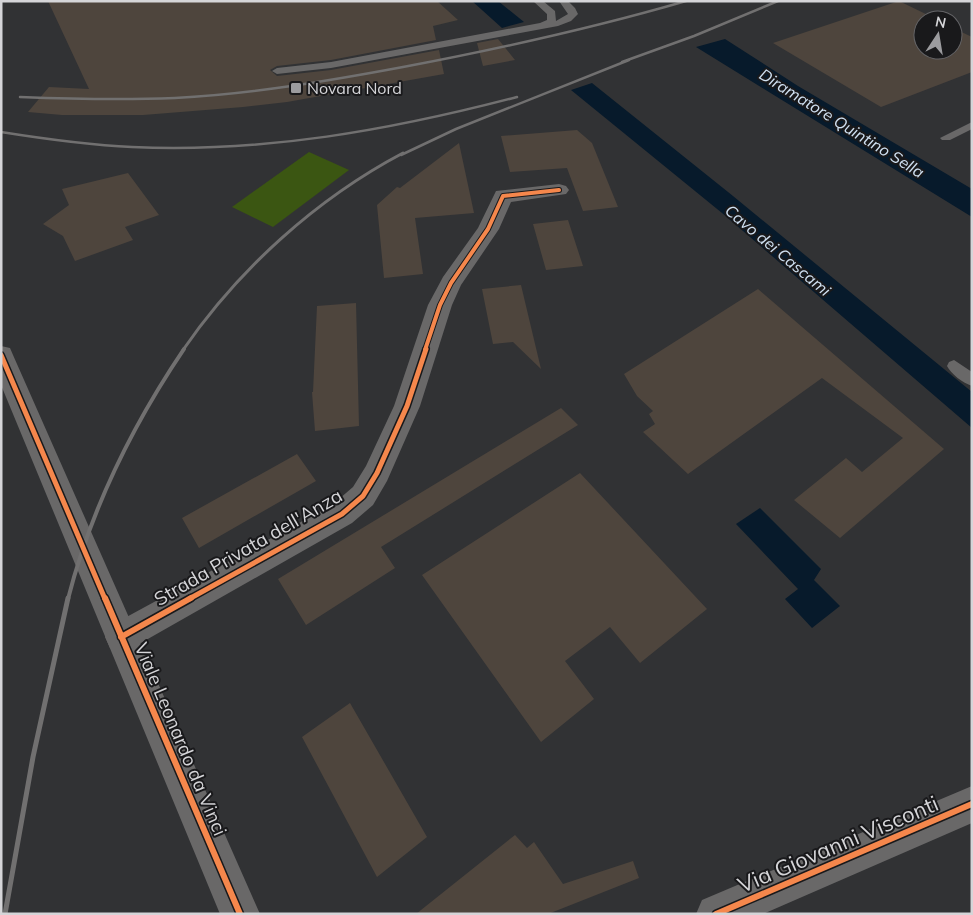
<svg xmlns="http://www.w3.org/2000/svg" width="973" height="915" font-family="Mulish,sans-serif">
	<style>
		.green { fill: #3b5612 }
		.water { fill: #071a2b }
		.building { fill: #4e453d }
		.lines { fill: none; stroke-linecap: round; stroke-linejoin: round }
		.service { fill: #696868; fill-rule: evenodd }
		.minor { fill: #696868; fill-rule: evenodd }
		.tertiary { fill: #696868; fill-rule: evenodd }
		.rail-far3 { stroke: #717070; stroke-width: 2.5 }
		.rail-far2 { stroke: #717070; stroke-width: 3 }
		.rail-far1 { stroke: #717070; stroke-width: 4 }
		.rail { stroke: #717070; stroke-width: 5 }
		.cycleway-far2-casing { stroke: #19191b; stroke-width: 6 }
		.cycleway-far1-casing { stroke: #19191b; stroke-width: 8 }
		.cycleway-casing { stroke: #19191b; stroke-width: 9 }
		.cycleway-far2 { stroke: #f5874c; stroke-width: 4 }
		.cycleway-far1 { stroke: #f5874c; stroke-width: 5 }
		.cycleway { stroke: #f5874c; stroke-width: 6 }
		.poi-dot { fill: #9c9c9f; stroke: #19191b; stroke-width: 2 }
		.labels { text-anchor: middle; stroke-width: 4; stroke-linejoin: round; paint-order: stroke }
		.far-poi-label { font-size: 16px; fill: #d5d5d8; stroke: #19191b; text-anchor: start }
		.far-water-label { font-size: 16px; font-style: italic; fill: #d0e1f2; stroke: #19191b }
		.street-label { font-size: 19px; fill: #d5d5d8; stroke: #19191b }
		.near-street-label { font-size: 22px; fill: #d5d5d8; stroke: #19191b }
	</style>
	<rect width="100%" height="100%" fill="#313234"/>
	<path class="green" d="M309,152L349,170L273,227L232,207Z"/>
	<path class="water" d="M472,1H498L524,22L502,28Z
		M725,39L798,86L972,189V217L696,47Z
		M592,83L733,196L972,392V428L722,213L571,90Z
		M760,508L821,569L814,580L840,606L812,628L785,599L798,589L736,524Z"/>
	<path class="building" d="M48,1H437L458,20L433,26L436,40L331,60L277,66L270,70L277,76L331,70L439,50L444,74L287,102L243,107L143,115H62L28,112L49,87L89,89Z
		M899,1L938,20H923V50H953V28L972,37V72L881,107L773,43Z
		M498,39L515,60L483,66L477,43Z
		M577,130L592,143L618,207L583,211L567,168L510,172L501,136Z
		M459,143L474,213L415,218L423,274L384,278L377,205L397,187L400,188Z
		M128,173L159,215L125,227L133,240L75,261L63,236L43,224L69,205L62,189Z
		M568,220L583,266L546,270L533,224Z
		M521,285L541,369L513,342L493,344L482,289Z
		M758,289L944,449L840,538L794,500L846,458L862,472L903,438L822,378L688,474L643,432L655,424L649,414L653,411L637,396L624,374Z
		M356,303L359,426L315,431L312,392H313L317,306Z
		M561,408L578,425L381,547L395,568L306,625L278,579Z
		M297,454L316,481L199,548L182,518Z
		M580,473L707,609L640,663L610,627L565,661L594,699L541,742L422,575Z
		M350,703L427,837L377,877L302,737Z
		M515,835L527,848L534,842L563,884L633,861L639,878L548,914H416Z"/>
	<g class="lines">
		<path class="service" d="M533,1H543L555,11L556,21L568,14L559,1H568L575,8L578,14L571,21L558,26L331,68L277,74L272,71L277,68L331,62L540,23L547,20V14Z
			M972,122V129L950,140H942L940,138Z
			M954,360L972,372V386C963,383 951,374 947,366L949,362Z"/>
		<path class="minor" d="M559,184L566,186L569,190L566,194L511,202L499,229L461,285L452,305L420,406L387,481L373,505L352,523L132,648L121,653L110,648L105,637L110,626L332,505L353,487L366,466L394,406L428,305L443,277L478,228L496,191Z
			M972,786V823L763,914H696L702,900Z"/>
		<path class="tertiary" d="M1,346L10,348L13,355L260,914H220L1,385Z"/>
		<path class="rail-far3" d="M622,62L694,36L778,1
			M20,97C72,99 123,100 175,98C251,94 328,81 403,67C498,49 593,28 686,1
			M1,132C45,139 88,145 132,147C264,153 391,130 517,97
			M401,155L456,129L629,60"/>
		<path class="rail-far2" d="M183,350C239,269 316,199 403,153"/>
		<path class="rail-far1" d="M68,599C91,509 132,426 184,349"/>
		<path class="rail" d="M5,914L33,757L68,598"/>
		<defs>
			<path id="cycleway-far2" d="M425,350L440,305L451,283L488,229L503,196L559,190"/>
			<path id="cycleway-far1" d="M1,355L105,599
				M189,599L342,514L363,496L377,473L407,406L426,349"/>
			<path id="cycleway" d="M105,598L240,914
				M121,637L191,598
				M716,914L972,804"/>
		</defs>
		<use href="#cycleway-far2" class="cycleway-far2-casing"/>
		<use href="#cycleway-far1" class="cycleway-far1-casing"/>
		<use href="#cycleway" class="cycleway-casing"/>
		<use href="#cycleway-far2" class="cycleway-far2"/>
		<use href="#cycleway-far1" class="cycleway-far1"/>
		<use href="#cycleway" class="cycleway"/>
	</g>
	<rect class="poi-dot" x="290" y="82" width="12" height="12" rx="2.5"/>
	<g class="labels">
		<g class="far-poi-label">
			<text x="307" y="94">Novara Nord</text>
		</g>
		<g class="far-water-label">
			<text transform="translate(842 123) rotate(32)" y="6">Diramatore Quintino Sella</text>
			<text transform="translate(778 250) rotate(40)" y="6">Cavo dei Cascami</text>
		</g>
		<g class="street-label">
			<text transform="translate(248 547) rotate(-30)" y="7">Strada Privata dell'Anza</text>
			<text transform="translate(181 739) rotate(67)" y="7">Viale Leonardo da Vinci</text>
		</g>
		<g class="near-street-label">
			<text transform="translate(838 844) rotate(-23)" y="8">Via Giovanni Visconti</text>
		</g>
	</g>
	<rect width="973" height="915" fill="none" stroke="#d5d5d8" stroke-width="5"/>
	<g transform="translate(938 35) rotate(12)"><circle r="24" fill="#19191b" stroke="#646467"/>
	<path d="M0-4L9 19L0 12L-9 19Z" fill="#9c9c9f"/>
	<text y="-8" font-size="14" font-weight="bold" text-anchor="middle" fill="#d5d5d8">N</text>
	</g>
</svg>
